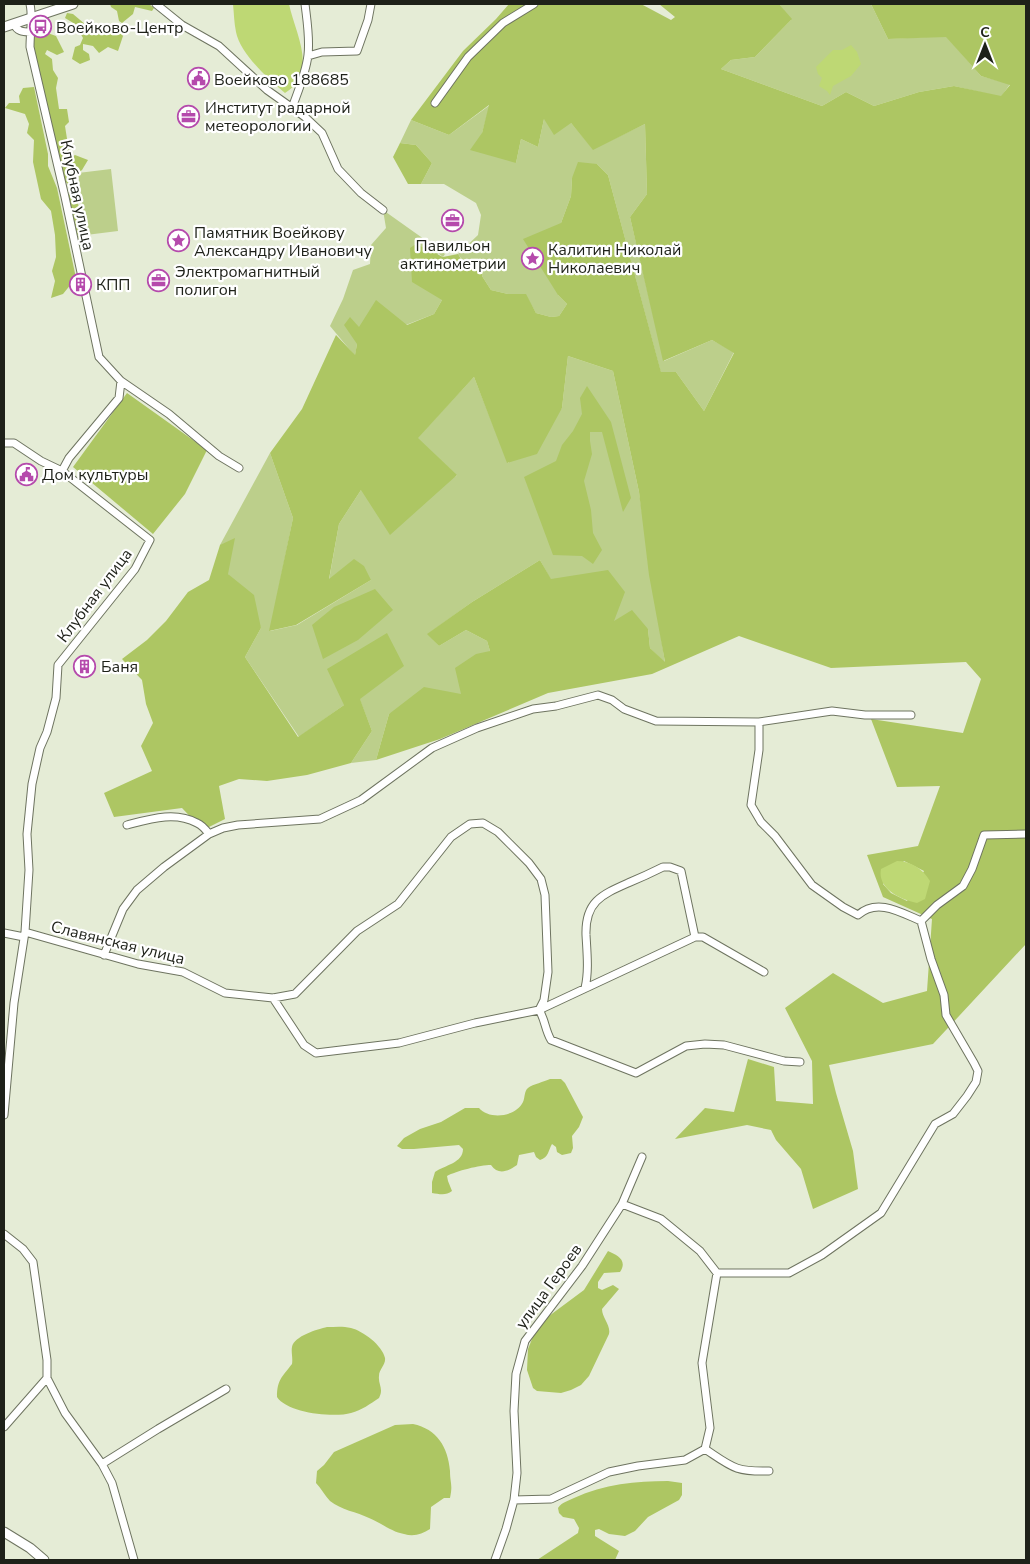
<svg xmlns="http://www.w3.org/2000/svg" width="1030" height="1564" font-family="'Nunito Sans',sans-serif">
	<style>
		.green { fill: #bccf8b }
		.forest { fill: #adc663; fill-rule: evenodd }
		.water { fill: #bed874 }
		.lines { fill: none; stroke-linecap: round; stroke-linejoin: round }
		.minor-casing { stroke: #6e7460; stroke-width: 9 }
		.tertiary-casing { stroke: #6e7460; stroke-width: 11 }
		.minor { stroke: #fff; stroke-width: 7 }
		.tertiary { stroke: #fff; stroke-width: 9 }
		.labels { text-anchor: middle; stroke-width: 4.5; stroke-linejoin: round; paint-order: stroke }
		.poi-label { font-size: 16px; fill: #1e2119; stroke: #fff; text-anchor: start }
		.street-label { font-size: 16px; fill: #1e2119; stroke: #fff }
	</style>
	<rect width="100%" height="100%" fill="#e5ecd6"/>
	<path class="green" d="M779,4H871L888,39L946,36L981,76L1010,84L1001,97L954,86L919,92L874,106L846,92L822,106L721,69L731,60L755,57L791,20Z
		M490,105L482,133L516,163L521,139L538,147L544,119L571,123L593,149L645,124L647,194L630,217L664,361L712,340L734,352L704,411L676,372L661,373L608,175L597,164L572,178L571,196L561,223L558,295L567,304L559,316L551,317L536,313L525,294H508L491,290L482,276L486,262C474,264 465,266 458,254L478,235L481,215L476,203L444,184H421L432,163L416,145L400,143L411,120L449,135Z
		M111,169L118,231L86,235L78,173Z
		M383,210L445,254L443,257L438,253L442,300L434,314L357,344L355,356L330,326L343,299L353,270L370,264L371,245L386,228Z
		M568,356L613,371L639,492L665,663L650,648L648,629L613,622L551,580L540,560L472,602L428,634L439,646L466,630L487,641L490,651L461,695L389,714L376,760L351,763L372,731L360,700L344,705L299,737L245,657L261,628L228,574L220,545L270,453L293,518L270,631L297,625L371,580H329L339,524L361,490L457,476L417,438L474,377L508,463L562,408Z"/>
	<path class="forest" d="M110,4H149L154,8L152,11L135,7L133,14L122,23L119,21L117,11L111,7Z
		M509,4H641L671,20L675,17L659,4H779L792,19L755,57L731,60L721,69L822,106L846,92L874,106L919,92L954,86L1001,96L1010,85L981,76L946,37L888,39L871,4H1026V944L933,1044L829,1065L836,1093L853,1151L858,1189L813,1209L801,1169L776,1140L771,1130L747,1125L675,1139L705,1108L734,1112L748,1059L774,1067L776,1101L813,1104L812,1061L785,1008L833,973L883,1003L927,991L932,919L883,897L867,855L918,846L940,786L897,787L871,719L963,733L981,679L966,662L831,668L739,636L652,674L548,693L440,739L376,760L389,714L424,687L461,694L455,668L476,654L490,651L487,641L466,630L439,646L427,634L472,602L540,560L551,579L608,570L625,592L614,621L632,610L648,629L650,648L665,662L649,575L639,492L613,371L568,356L562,408L537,454L507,463L474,377L418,438L457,475L390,535L361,490L339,524L329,579L354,559L364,566L371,580L296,625L269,631L293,518L270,453L302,409L336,335L355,355L357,344L344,325L350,317L359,327L376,300L407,325L434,314L442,300L412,282L410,248L416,244L443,257L458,254L461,259L469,264L482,259L486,262L482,276L491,290L508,294H526L536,313L551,317L559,316L567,304L558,295L523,239L561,223L571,196L572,178L578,162L597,164L608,175L661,372H676L704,411L734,353L712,340L663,361L630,217L647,194L645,124L593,150L571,123L554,135L544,119L538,147L521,139L516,163L470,150L482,133L489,105L449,135L411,120L463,51L496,19ZM904,861L924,871L907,901L891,893L883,884Z
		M67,13L73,14L86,25H101L104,31L118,30L123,36L118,51L108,47L99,53L93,46L83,44V50L89,54L90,60L80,64L72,59L75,47L80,45L83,38L75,24L65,18Z
		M42,31L56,36L64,52L57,55L47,50L45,54L52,59L53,70L58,78L56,88L59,109H67L69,122L65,126L70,158L75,155L88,160L82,170L74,176L77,184L76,194L86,241L91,242V246H81C76,227 65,207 70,188L64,179L46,99C36,80 34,56 32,35Z
		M34,87L48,154V166L57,188L76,278L63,294L51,298L55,281L52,271L56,257L55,235L51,211L41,199L33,162L34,140L27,133L29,124L25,114L5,108L9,103H20L19,96L23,88Z
		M400,143L416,145L432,163L421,184H408L393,157Z
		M587,386L611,422L631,498L623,512L602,432H590V441L592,454L584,481L591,510L593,533L602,550L593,564L582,556L553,555L524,477L556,461L562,445L573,431L582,414L580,398Z
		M127,393L207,450L185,494L153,534L73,467Z
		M235,538L228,574L254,595L261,628L245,657L298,737L344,705L327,669L387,633L404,666L360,699L372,731L351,763L307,775L267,781L239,779L219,786L225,819L203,830L182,808L114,817L104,793L152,771L141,746L153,723L146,704L142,680L122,659L147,640L166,621L188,592L209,580L220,545Z
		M375,589L393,610L358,640L323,659L312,625L334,607Z
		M550,1079H561L565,1083L583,1117L579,1127L572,1136L573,1148L571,1153L562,1155L557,1152L556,1147L552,1144C548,1151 549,1157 540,1160L536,1157L534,1152L519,1155L517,1165C507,1172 498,1175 491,1165C480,1165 456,1171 447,1176L448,1181L452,1191C446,1196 439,1194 432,1193V1182L435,1172C445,1165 463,1163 463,1149L459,1145L414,1149H402L397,1146L404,1138L420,1129L441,1122L465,1108H479C489,1120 516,1117 523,1102C525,1098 524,1091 528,1088C533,1084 544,1082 550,1079Z
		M608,1251C617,1255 628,1260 620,1272L604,1273L598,1282V1288L602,1290L613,1285L619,1289L602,1309C602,1318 611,1325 609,1334L589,1376L581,1385L571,1390L561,1393L537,1391L533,1388L527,1370L528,1349L532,1339L537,1329L549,1316L584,1290Z
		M327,1327C335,1327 343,1326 351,1328C363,1331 382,1345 385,1358C386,1365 379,1369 379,1376C378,1385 384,1388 379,1398C370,1404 362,1410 351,1413C334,1418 287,1413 277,1397C277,1380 282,1377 292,1364C293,1358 291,1352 292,1347C294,1336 318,1329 327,1327Z
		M413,1424C437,1429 448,1447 450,1471C450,1483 453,1484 450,1498H444L431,1507L430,1529C422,1534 414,1537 404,1534C392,1532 381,1523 369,1518C357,1512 341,1510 330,1501C325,1496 321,1488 316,1483L317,1471L324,1465L334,1452L395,1425Z
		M668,1481L682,1483V1495L679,1500L648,1517L635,1531L625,1536L609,1534L599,1529L595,1530V1536L619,1551L615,1560H537L578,1533L579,1528L574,1519L563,1517L559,1513L558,1508C562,1502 568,1501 574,1498C604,1484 636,1481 668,1481Z"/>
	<path class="water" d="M233,4H289C295,33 319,72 285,93C268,79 240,53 236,32C234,23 234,13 233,4Z
		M851,45L857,52L861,64L851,76L833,86L830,95L827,91L819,86L822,78L818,74L816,67L833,50H842Z
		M897,861C911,861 923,869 930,881L925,899L917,903C901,900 877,889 881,869Z"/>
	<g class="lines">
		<defs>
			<path id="minor" d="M30,4C33,18 30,32 30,47L65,197L99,357L121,381L169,414L219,456L239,468
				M156,4L182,25L219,46L267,90L305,117L322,133L338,169L361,193L383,210
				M14,24C17,31 22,32 30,32
				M308,56L322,52L357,51L368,20L371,4
				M435,103L468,57L503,23L534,4
				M292,108C298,91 306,73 308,55C310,38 307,21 305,4
				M4,443H14L41,461L62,471L150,540L135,569L58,665L56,698L47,732L40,748L32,784L27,834L29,870L25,932L14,1003L4,1115
				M62,471L69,458L119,398L121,381
				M759,722L832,711L865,715H911
				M127,825C150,819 175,811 197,823C202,825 206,830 209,834
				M921,921L937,905L963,886L972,869L984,835L1026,834
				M25,932L138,964L183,972L225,993L273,998L295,994L357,931L398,904L451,837L470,824L483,823L498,832L529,863L541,879L545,895L548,972L544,1000L539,1010L475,1023L399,1043L316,1053L304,1045L273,998
				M4,933L24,937
				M104,955L123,909L137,890L164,867L209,834L223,828L238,825L320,819L361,800L432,748L477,728L533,709L556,706L598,695L612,700L624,709L656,721L759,722V750L751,805L761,822L775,836L812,885L843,907L858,915C877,898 900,912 921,921
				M764,972L703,937H695L539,1010C545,1019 545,1030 551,1040L636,1073L686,1046L705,1044L724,1045L784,1061L800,1062
				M585,988C589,971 587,953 586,935C585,902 601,895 628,883C640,878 651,873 663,867H670L681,871L695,937
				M622,1204L661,1219L700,1251L717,1273H789L822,1255L881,1213L935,1124L953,1114L967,1096L976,1082L978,1071L974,1063L946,1015L944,995L931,959L921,921
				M4,1234L23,1249L33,1262L47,1360V1378L65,1413L102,1464L112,1483L134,1560
				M4,1427L47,1378
				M705,1449C732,1467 735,1472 769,1471
				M102,1464L158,1429L226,1389
				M514,1500L551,1499L609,1472L638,1466L685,1460L705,1449L710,1428L702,1363L717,1273
				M495,1560L506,1529L514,1500L517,1473L514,1411L516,1374L525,1341L582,1266L622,1204L642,1157"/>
			<path id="tertiary" d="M4,27L73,4
				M4,1532L30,1548L44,1560"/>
		</defs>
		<use href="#minor" class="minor-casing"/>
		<use href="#tertiary" class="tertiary-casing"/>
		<use href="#minor" class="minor"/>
		<use href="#tertiary" class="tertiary"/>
	</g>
	<defs>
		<symbol id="bus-ring" viewBox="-11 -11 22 22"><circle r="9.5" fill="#fff" stroke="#b54aac" stroke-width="1.5"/><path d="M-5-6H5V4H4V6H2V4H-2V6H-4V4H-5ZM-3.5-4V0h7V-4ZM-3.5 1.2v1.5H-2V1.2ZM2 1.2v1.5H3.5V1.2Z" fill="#b54aac"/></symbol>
		<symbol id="civic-ring" viewBox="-11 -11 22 22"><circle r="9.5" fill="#fff" stroke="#b54aac" stroke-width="1.5"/><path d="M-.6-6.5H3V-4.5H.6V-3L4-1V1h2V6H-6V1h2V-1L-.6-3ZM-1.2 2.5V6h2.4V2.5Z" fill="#b54aac"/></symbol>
		<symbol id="office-ring" viewBox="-11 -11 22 22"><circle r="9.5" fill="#fff" stroke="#b54aac" stroke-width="1.5"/><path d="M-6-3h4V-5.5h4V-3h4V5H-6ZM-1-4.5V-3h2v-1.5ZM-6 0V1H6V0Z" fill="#b54aac"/></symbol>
		<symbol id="sight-ring" viewBox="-11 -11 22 22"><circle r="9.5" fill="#fff" stroke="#b54aac" stroke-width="1.5"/><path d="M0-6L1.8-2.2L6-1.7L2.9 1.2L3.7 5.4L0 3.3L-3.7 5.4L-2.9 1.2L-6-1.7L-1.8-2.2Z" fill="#b54aac"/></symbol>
		<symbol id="building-ring" viewBox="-11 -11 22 22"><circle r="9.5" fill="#fff" stroke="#b54aac" stroke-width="1.5"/><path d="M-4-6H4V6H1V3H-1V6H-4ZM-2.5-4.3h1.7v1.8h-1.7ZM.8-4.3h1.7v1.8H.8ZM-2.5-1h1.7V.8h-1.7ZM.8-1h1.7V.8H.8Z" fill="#b54aac"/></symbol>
	</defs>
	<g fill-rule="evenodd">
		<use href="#bus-ring" x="28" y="14" width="25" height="25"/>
		<use href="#civic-ring" x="186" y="66" width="25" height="25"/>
		<use href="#office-ring" x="176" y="104" width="25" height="25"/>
		<use href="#office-ring" x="440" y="208" width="25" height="25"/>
		<use href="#sight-ring" x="166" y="228" width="25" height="25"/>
		<use href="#sight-ring" x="520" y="246" width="25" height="25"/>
		<use href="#office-ring" x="146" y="268" width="25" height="25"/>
		<use href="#building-ring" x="68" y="272" width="25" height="25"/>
		<use href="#civic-ring" x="14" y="462" width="25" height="25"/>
		<use href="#building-ring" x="72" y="654" width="25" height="25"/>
	</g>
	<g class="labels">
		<g class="poi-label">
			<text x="56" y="33">Воейково-Центр</text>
			<text x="214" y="85">Воейково 188685</text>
			<text x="205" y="113">Институт радарной<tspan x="205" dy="18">метеорологии</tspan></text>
			<text x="194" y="238">Памятник Воейкову<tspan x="194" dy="18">Александру Ивановичу</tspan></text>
			<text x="453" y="251" text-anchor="middle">Павильон<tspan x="453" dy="18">актинометрии</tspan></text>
			<text x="548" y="255">Калитин Николай<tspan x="548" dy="18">Николаевич</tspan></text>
			<text x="175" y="277">Электромагнитный<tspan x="175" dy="18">полигон</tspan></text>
			<text x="96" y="290">КПП</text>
			<text x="42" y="480">Дом культуры</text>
			<text x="101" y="672">Баня</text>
		</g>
		<g class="street-label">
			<text transform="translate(78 195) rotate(78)" y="6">Клубная улица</text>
			<text transform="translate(94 595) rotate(-53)" y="6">Клубная улица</text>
			<text transform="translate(118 942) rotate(14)" y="6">Славянская улица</text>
			<text transform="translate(548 1286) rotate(-54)" y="6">улица Героев</text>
		</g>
	</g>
	<rect width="1030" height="1564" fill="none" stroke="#1e2119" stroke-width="10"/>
	<g transform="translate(985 45)" stroke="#ffffff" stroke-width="4" paint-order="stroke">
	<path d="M0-4L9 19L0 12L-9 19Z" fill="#1e2119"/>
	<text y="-8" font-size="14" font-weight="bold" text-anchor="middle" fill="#1e2119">С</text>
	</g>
</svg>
